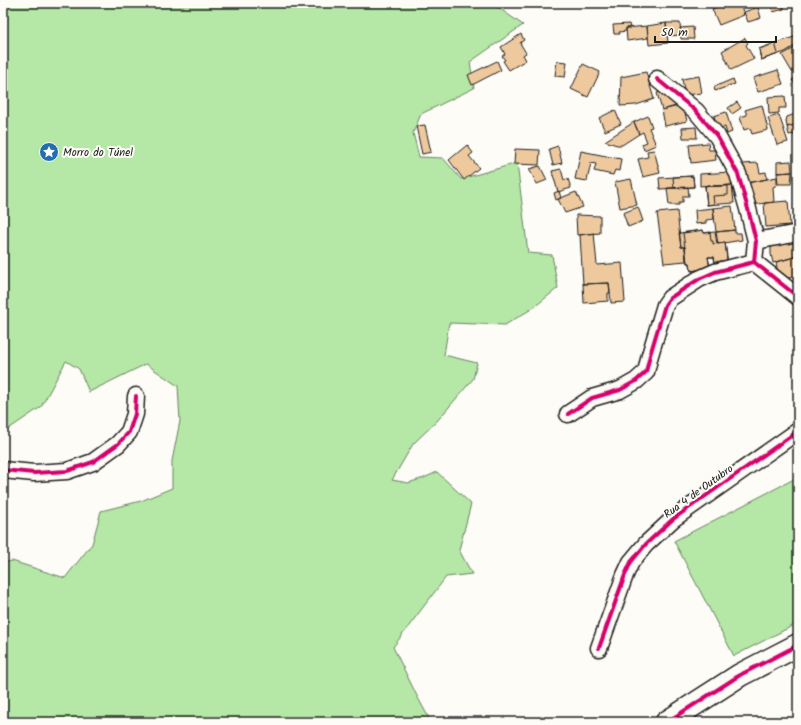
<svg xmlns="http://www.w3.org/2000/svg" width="801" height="725" font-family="Kalam,sans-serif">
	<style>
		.green { fill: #b5e7a6; stroke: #688261 }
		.building { fill: #eec99e; stroke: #1c1c1c }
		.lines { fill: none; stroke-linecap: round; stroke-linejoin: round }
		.street-casing { stroke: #1c1c1c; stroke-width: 19 }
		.secondary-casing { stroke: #1c1c1c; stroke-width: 25 }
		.street { stroke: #fdfcf7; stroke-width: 16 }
		.secondary { stroke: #fdfcf7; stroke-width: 22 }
		.cycleway-casing { stroke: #fdfcf7; stroke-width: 6 }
		.cycleway { stroke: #d6006c; stroke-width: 4 }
		.labels { text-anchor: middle; stroke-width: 4; stroke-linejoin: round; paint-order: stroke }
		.poi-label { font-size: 11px; fill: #1c1c1c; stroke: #fdfcf7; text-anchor: start }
		.street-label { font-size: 11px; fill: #1c1c1c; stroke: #fdfcf7 }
	</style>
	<rect width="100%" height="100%" fill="#fdfcf7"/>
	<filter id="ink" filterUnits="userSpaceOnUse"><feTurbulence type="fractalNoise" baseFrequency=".025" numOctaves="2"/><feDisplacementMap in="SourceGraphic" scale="8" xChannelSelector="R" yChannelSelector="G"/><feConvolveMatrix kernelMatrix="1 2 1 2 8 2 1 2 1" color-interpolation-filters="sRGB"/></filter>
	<g filter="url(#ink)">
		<path class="green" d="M3,3H495L496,6L523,25L470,62L474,88L421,114L413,133L419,157L443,158L461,179L517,163L528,253L552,255L558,288L533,308L505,325L449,323L444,355L477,363L473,379L437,421L413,444L392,480L408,483L424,478L437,472L471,504L459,550L472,574L446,577L393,647L417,696L431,722H3V563L12,561L65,578L92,544L101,511L141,501L172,488V461L180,421L178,386L146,364L89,392L79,369L66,361L41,407L7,430L3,428Z
			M798,477V623L734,656L674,541Z"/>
		<path class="building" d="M727,3H740L744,15L719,25L712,9Z
			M771,3H783L784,9L773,12Z
			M758,7L761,18L748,22L744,12Z
			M666,23H680L681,35L667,36Z
			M666,23L668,43L649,45L647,26Z
			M629,24L630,28H626V31L619,32L620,34H614L613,25Z
			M647,26L648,38L627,41L626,28Z
			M693,27L694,39H681L680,28Z
			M521,34L524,40L520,43L526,53L523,55L526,60L509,70L503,61L505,60L502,56L505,54L501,47Z
			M797,36L798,44L785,52L761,60L759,49Z
			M745,38L748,43L746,45L754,59L731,70L722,51Z
			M775,43L778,54L761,60L759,49Z
			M798,46V69L792,72L782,55Z
			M497,61L501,70L472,85L468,75Z
			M557,61L567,62L565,77L555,76Z
			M583,64L600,72L588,97L571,89Z
			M778,70L783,84L758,92L753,78Z
			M646,72L654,99L636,105L620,106L621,77Z
			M699,76L702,93L685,95L682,79Z
			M798,76V88L792,80Z
			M733,79L735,84L715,91L714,87Z
			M664,91L675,98L676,106L662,110L657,93Z
			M785,96L786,108H779V113L769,114L768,97Z
			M737,102L741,108L732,114L728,108Z
			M683,105L687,121L665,126L662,110Z
			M762,105L768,130L752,134L750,128L744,130L740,117L747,115L745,110Z
			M615,110L621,124L605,131L599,118Z
			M726,112L732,132L727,134L725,127L718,129L714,116Z
			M798,113V124L787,127L786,121L787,117Z
			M779,115L788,142L777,145L768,118Z
			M648,116L652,127L649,128L656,145L644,150L642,144L647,142L643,132L639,134L634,122Z
			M634,122L639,134L622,145H617L605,141Z
			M798,124V136L795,137L794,134L789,135L787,127Z
			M425,125L431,152L422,154L416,126Z
			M696,127L697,138H683L682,128Z
			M708,143L709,150H715L716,160L691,163L689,145Z
			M467,145L473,153L469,156L479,168L464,180L449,160Z
			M558,146L562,163L553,165L549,149Z
			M515,149L540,150L539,165L514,164Z
			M654,150L660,173L643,177L638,159L648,157L647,151Z
			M581,151L621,159L619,171L615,170L613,175L594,171L596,164L591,163L587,181L575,179Z
			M791,161L792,172L777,173V162Z
			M758,163L760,173L766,172L767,179L747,183L744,176L743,164Z
			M540,166L547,180L537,184L529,169Z
			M561,169L564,180L568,179L571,188L558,192L552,171Z
			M731,172L732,185L717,186H710V185L700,186V174Z
			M792,172L791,184H778L777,173Z
			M693,176L694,187L674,188L673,177Z
			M693,176L694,187L660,189L659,178Z
			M777,177V185L773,187L774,202L751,205L747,183Z
			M631,179L637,205L620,208L615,182Z
			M710,185V186H728V195L713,196L714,204L707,205L705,186Z
			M710,185V186H717L732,185L734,203L707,205L705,186Z
			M688,187L689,196H683V202H679V205H669L667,188Z
			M559,191L561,198L556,200L554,193Z
			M576,192L583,207L565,213L558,199Z
			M788,201L790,225L766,227L764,203Z
			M732,206L735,230L716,232L713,208Z
			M638,207L643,221L628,227L623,213Z
			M713,208L714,219L706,220V223L696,224L695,210Z
			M677,211L681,247H685L686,261L664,263L657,213Z
			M576,215L600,216V233L577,235Z
			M703,230L704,233L710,232L711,241H713V244L725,242L727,260L715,262L714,257H708L710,268L691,271L690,263H687L683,233Z
			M703,230L704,233L715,232L717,244L725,242L728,263L715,265L714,257H708L710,268L691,271L690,263H687L685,247H681L679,233Z
			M735,230V233H741L742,240L718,244L716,232Z
			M594,233L597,265L622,263L625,302L611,303L609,283L583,284L580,235Z
			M794,238L798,256L773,263L771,254V244Z
			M798,256V276L779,280L776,262Z
			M609,283L610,293H608V301L584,303L583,284Z"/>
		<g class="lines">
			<defs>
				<path id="street" d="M657,79L696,111L717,136L738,174L748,209L756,241L754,262L798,297
					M756,241L798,233
					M568,414L592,398L620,390L636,381L646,372L650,355L665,305L670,298L699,279L715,272L754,262
					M3,470L34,473L67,471L93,462L118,444L129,432L135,414L136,396
					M599,648L625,575L631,562L646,544L673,519L798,431"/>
				<path id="secondary" d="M667,722L740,675L798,645"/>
			</defs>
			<use href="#street" class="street-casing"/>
			<use href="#secondary" class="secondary-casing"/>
			<use href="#street" class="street"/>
			<use href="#secondary" class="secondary"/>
			<defs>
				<path id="cycleway" d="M657,79L696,111L717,136L738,174L748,209L756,241L754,262L798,297
					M568,414L592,398L620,390L636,381L646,372L650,355L665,305L670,298L699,279L715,272L754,262
					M3,470L34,473L67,471L93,462L118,444L129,432L135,414L136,396
					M599,648L625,575L631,562L646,544L673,519L798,431
					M667,722L740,675L798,645"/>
			</defs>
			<use href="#cycleway" class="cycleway-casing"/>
			<use href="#cycleway" class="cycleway"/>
		</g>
	</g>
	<defs>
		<symbol id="sight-disc" viewBox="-11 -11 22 22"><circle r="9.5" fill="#1f6fb2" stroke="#fdfcf7"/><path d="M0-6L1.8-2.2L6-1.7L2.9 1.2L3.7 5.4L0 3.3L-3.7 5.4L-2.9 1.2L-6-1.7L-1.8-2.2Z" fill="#fff"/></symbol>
	</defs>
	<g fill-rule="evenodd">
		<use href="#sight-disc" x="38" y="141" width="22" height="22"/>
	</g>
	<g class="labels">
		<g class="poi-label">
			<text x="63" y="156">Morro do Túnel</text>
		</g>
		<g class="street-label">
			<text transform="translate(698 491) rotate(-36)" y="4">Rua 4 de Outubro</text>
		</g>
	</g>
	<rect width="801" height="725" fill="none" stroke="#fdfcf7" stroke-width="16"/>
	<rect x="8" y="8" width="785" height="709" fill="none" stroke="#1c1c1c" stroke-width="1.5" filter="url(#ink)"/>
	<path d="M655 36v6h121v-6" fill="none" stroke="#1c1c1c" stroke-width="2"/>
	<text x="661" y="36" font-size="12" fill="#1c1c1c" stroke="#fdfcf7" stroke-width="3" paint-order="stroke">50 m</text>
</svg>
